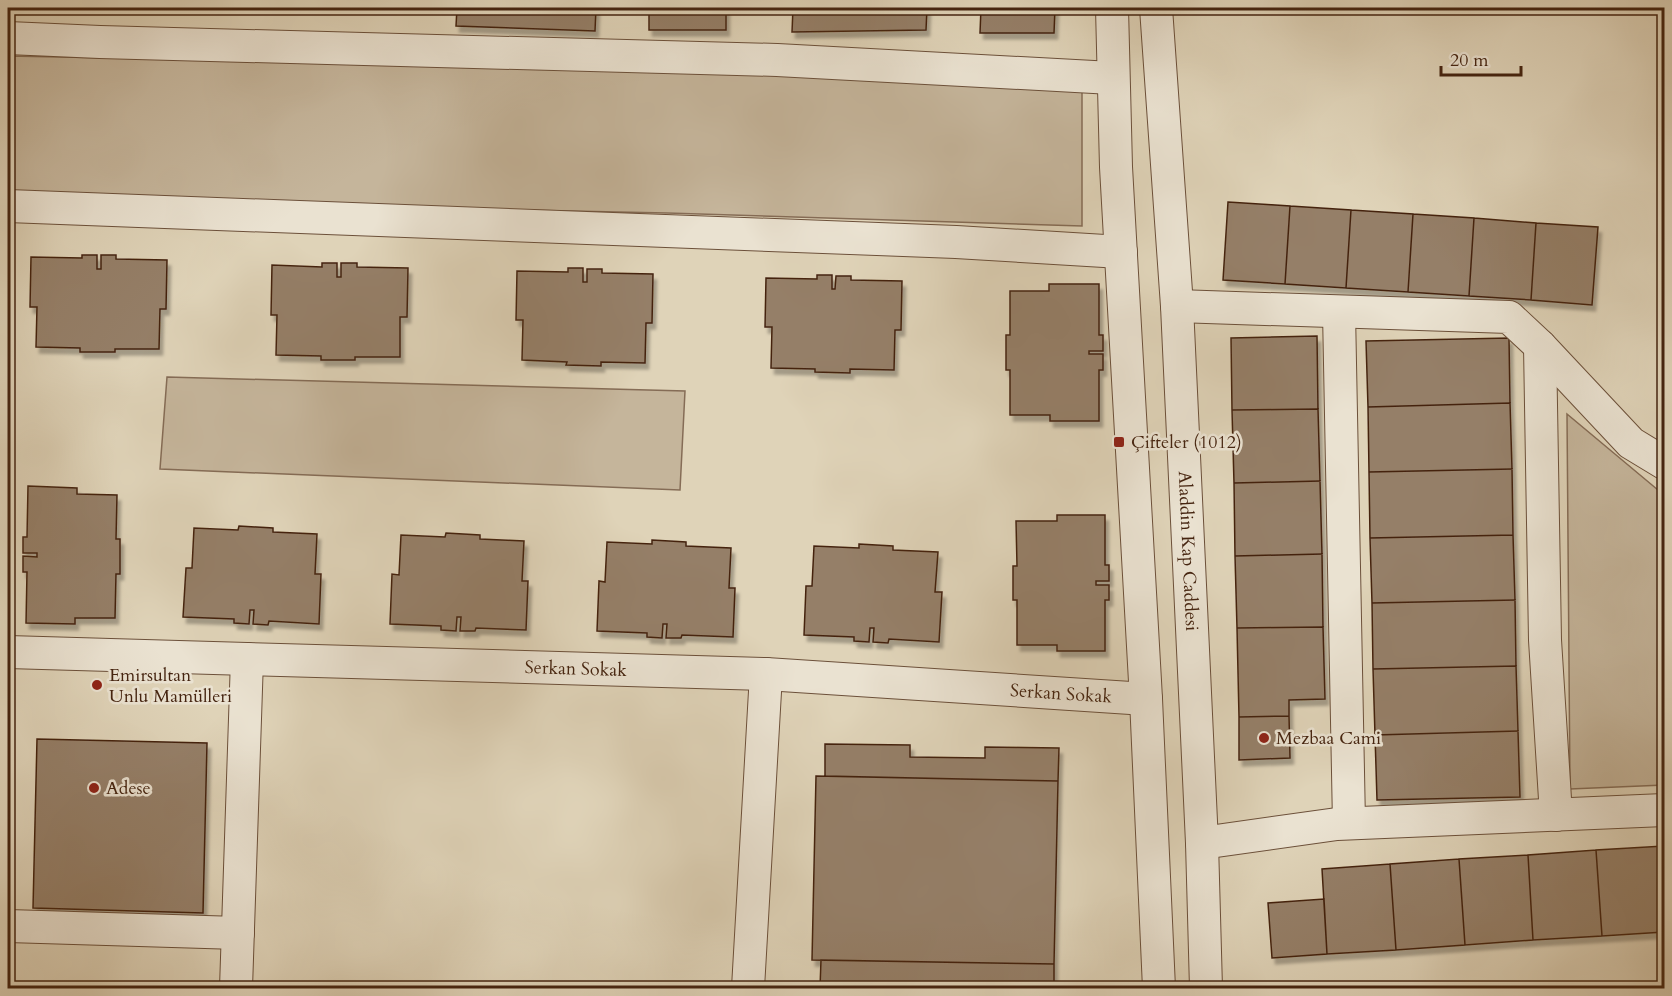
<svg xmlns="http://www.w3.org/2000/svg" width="1672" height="996" font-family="Cardo,serif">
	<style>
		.green { fill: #c5b59b; stroke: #856c56; stroke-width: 1.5 }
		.building { fill: #957f67; stroke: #452410; stroke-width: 1.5; filter: url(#shadow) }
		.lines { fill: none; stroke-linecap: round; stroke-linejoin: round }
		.minor-casing { stroke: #6c503a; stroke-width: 34 }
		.minor { stroke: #eae2d1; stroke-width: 32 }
		.poi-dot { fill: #8f2418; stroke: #eae2d1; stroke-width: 2 }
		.labels { text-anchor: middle; stroke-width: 5; stroke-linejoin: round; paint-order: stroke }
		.poi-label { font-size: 18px; fill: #452410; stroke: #eae2d1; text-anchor: start }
		.street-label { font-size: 18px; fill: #452410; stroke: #eae2d1 }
	</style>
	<defs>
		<filter id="shadow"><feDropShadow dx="3.5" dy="6" stdDeviation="1.5" flood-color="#0004"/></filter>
	</defs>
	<rect width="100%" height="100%" fill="#dfd3b8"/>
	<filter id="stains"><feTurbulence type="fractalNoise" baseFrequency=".00333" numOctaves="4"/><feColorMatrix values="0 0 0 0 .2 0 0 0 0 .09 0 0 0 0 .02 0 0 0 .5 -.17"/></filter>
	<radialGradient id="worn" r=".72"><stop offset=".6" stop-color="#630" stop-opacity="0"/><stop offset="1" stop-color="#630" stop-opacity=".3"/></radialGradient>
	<path class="green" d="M8,56L651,68L1082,87V226L667,213L240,204L8,196Z
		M167,377L685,391L680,490L160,469Z
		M1567,414L1664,495V785L1570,789Z"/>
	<path class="building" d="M457,8H596L595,31L456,26Z
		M649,8H726V30H649Z
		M793,8H927L926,30L792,32Z
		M981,8H1055L1054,33H980Z
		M1228,202L1290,206L1285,284L1223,280Z
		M1290,206L1351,210L1346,288L1285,284Z
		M1351,210L1413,214L1408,292L1346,288Z
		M1413,214L1474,218L1469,296L1408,292Z
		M1474,218L1536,223L1531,300L1469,296Z
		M1536,223L1598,227L1592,305L1531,300Z
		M82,255H97V269H101V255H116V259L167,260L166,309H160L159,349H115V352H80V348L36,347L37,307H30L31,257L82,258Z
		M322,263H337V277H341V263H357V267L408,268L407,317H400V357H355V360H321V356L276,355L277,315H271L272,265L322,267Z
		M568,268H583V282H587V269H602V273L653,274L652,323H646L645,363L601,362V366L566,365L567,362L522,360L523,320H516L517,271L568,272Z
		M817,275H832V289H835L836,276H851V280L902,281L901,330H895L894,370L850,369V373L815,372V369L771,368L772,327H765L766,278L817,279Z
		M1049,284H1099V335H1103V351H1089V354H1103V370H1099V421H1050V415H1010V370H1006V335H1010V291H1049Z
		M1317,336L1318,409L1232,410L1231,338Z
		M1509,338L1510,403L1368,407L1366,341Z
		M1510,403L1512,469L1369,472L1368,407Z
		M1318,409L1320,481L1234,483L1232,410Z
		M1512,469L1513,535L1370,538L1369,472Z
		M1320,481L1322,554L1235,556L1234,483Z
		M28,486L77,488V494L117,495L116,539H120V574H116L115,618H75V624L26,623L27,572H23V556L37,557V553H23V537H27Z
		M1057,515H1105V565H1109V581H1096V585H1109V600H1105V651H1057V645H1017V600H1013V566H1017L1016,521H1057Z
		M239,526L273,528V532L317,534L315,574H321L319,624L269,621L268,625L253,624L254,610H250L249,624L234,623V619L183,617L186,568H192L194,528L238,530Z
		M446,533L480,535V539L524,541L522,581H528L526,630L476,628L475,631H460L461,617H457L456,631L441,630V626L390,624L392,574L399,575L401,535L445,537Z
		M1513,535L1515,600L1372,603L1370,538Z
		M652,540L686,542V546L731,548L729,588H735L733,637L682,635L681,638H666L667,624H663L662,638L647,637V633L597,631L599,581L605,582L607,542L652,544Z
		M859,544L893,546V550L938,552L935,592H942L939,642L889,639L888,643L873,642L874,628H870L869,642L854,641V637L804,635L806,586H812L814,546L859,548Z
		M1322,554L1323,627L1237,628L1235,556Z
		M1515,600L1516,666L1373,669L1372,603Z
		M1323,627L1325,699L1289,700V716L1239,717L1237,628Z
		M1516,666L1518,731L1375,735L1373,669Z
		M1289,716L1290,758L1239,760V717Z
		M1518,731L1520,797L1377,800L1375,735Z
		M37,739L207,743L203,913L33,908Z
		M825,744L910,745V757L985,758V747L1059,748L1058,781L825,776Z
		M816,776L1058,781L1054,964L812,960Z
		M1664,846V932L1602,936L1596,850Z
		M1596,850L1602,936L1533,940L1528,855Z
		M1528,855L1533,940L1465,945L1459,859Z
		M1459,859L1465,945L1396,950L1390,864Z
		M1390,864L1396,950L1327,954L1322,869Z
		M1324,899L1327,954L1272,958L1268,903Z
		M821,960L1054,964V988H980V984L905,983V988H820Z"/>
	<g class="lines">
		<defs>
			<g id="minor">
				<path d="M1112,8L1116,167L1146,699L1159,988"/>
				<path id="s1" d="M1156,8L1177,306L1202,843L1206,988"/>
				<path d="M8,38L100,42L777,60L1112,78"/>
				<path d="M8,206L956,242L1121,252"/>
				<path d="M1177,306L1509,317L1540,346L1631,443L1664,463"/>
				<path d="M1339,312L1349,823"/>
				<path d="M1540,346L1545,640L1556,815"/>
				<path id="s2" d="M8,652L766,674L1146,699"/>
				<path d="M1202,843L1337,824L1664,810"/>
				<path d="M8,926L238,933"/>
				<path d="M236,988L247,659"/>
				<path d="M748,988L766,674"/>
			</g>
		</defs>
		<use href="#minor" class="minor-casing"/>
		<use href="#minor" class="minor"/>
	</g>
	<g class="poi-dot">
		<rect x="1113" y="436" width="12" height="12" rx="3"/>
		<circle cx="97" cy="685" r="6"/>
		<circle cx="1264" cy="738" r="6"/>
		<circle cx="94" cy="788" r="6"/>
	</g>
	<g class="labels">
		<g class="poi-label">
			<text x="1131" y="448">Çifteler (1012)</text>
			<text x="109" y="681">Emirsultan<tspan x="109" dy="21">Unlu Mamülleri</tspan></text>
			<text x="1276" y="744">Mezbaa Cami</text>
			<text x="106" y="794">Adese</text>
		</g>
		<g class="street-label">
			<text dy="6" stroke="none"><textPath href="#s1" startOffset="544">Aladdin Kap Caddesi</textPath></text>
			<text dy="6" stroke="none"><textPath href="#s2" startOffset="568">Serkan Sokak</textPath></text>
			<text dy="6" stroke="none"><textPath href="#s2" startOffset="1054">Serkan Sokak</textPath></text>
		</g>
	</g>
	<rect width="1672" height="996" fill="none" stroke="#dfd3b8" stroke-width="30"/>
	<rect x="9" y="9" width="1654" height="978" fill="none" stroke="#452410" stroke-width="3"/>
	<rect x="15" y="15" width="1642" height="966" fill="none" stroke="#452410" stroke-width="1.5"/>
	<path d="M1441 66v9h80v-9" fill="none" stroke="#452410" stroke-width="3"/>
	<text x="1450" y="66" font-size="18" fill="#452410" stroke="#eae2d1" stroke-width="4.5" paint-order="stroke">20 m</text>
	<rect width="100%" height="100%" filter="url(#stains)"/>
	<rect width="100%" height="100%" fill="url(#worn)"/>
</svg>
